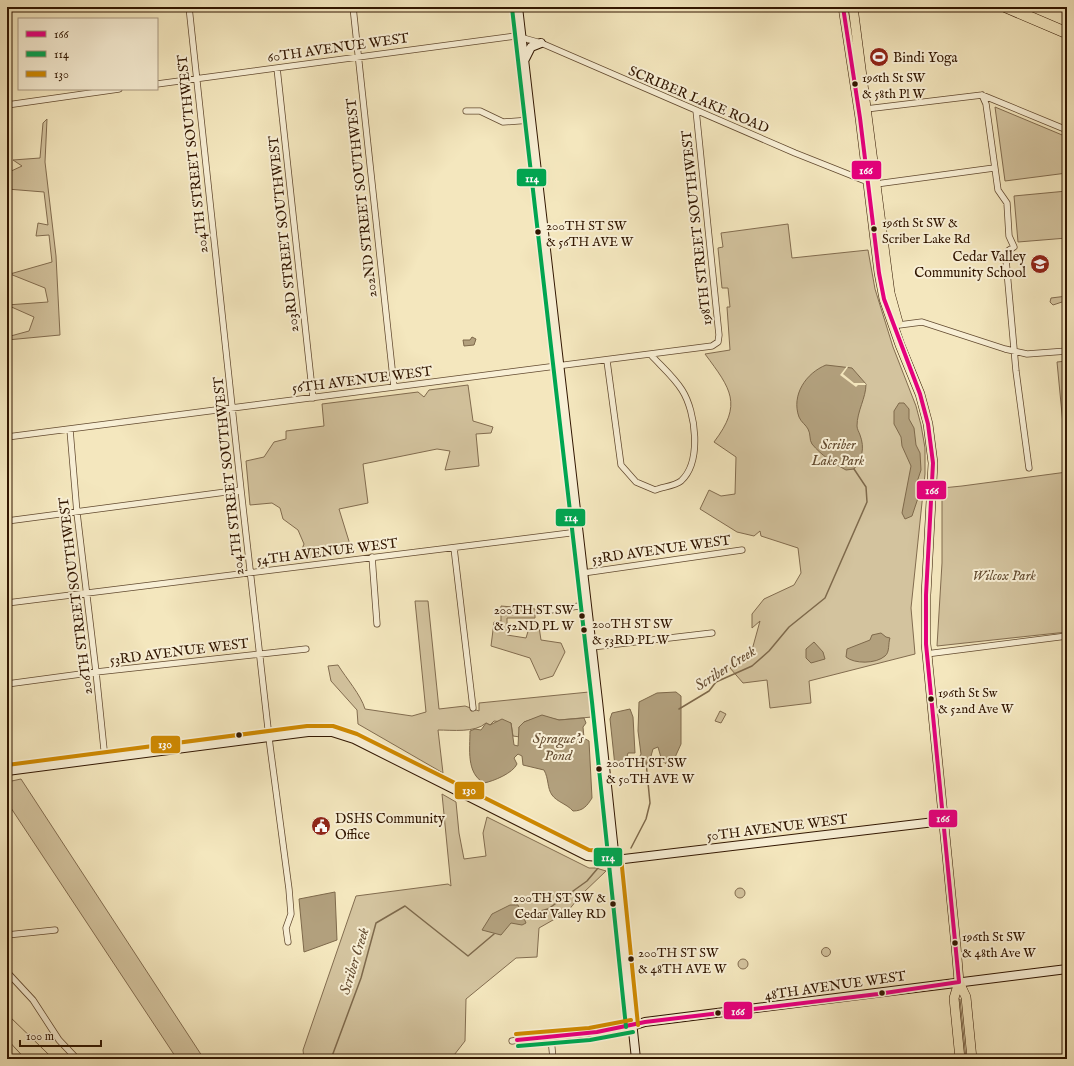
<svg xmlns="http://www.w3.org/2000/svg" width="1074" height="1066" font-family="'IM FELL English',serif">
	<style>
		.green { fill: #d3c39e; stroke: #826c4f }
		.water { fill: #b2a07d; stroke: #7e694b }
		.pier { fill: #f4e7be }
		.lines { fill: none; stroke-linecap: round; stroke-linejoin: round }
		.stream { stroke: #7e694b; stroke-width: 1.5 }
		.street-casing { stroke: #624a30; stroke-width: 7 }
		.secondary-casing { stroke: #311600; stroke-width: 10 }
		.primary-casing { stroke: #311600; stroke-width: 10 }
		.highway-casing { stroke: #311600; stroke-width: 12 }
		.street { stroke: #f8efd5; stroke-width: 5.5 }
		.secondary { stroke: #f8efd5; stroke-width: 8 }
		.primary { stroke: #f4e7be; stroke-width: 9 }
		.highway { stroke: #f4e7be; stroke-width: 11 }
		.bus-1-casing { stroke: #f8efd5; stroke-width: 7 }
		.bus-2-casing { stroke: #f8efd5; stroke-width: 7 }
		.bus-3-casing { stroke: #f8efd5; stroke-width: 7 }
		.bus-1 { stroke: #e5007d; stroke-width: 4 }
		.bus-2 { stroke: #00a651; stroke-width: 4 }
		.bus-3 { stroke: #cf8900; stroke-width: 4 }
		.bus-dot { fill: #311600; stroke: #f8efd5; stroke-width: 1.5 }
		.labels { text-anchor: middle; stroke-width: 4; stroke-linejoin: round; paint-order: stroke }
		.bus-label { font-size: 13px; fill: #311600; stroke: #f8efd5; text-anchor: start }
		.street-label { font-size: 14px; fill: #311600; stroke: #f8efd5 }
		.poi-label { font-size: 14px; fill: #311600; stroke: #f8efd5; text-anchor: start }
		.park-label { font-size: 14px; font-style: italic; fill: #624a2f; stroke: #f8efd5 }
		.water-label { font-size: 15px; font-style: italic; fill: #654d32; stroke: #f8efd5 }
		.line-badge { stroke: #f8efd5; stroke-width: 1.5 }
		.badge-label { font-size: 11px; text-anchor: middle; font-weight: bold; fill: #fff }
	</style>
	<rect width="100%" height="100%" fill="#f4e7be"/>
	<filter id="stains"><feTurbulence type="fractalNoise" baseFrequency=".005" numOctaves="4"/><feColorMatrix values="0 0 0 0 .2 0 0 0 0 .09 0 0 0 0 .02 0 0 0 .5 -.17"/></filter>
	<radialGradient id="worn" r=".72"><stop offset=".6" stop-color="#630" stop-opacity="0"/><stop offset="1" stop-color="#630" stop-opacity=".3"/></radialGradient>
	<path class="green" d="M995,107L1067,137V173L1005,181Z
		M47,119L45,162L56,256L60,335L7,340V337L29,331L34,317L7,305L48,302L45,288L10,274L52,262L49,235L36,236L38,223L48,225L44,192L7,189V173L22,166L13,160L40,158L43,123Z
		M1067,191V238L1018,242L1014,196Z
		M788,224L792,258L868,250L875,289L893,347L916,406L921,425L925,448V474L911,608L915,654L809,681L811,703L770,708L767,680L743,683L730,668L752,650L760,621L752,628V614L764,599L794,585L801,573L798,548L761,536L760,531L754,536L737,532L700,509L709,490L721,496L735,494L736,457L714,442C743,404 731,389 705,354L730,350L727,307H730L728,288H722L718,248L723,247L721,233Z
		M1067,296V306L1062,302L1053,305L1050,302L1051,298Z
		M1067,361V466L1057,362Z
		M468,385L473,421L493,427L491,433L476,434L479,466L445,470L450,451L437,449L363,464L368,503L339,509L352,551L298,559L304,544L298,530L283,519L280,508L272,503L250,505L246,461L264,457L274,442L286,439V431L324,426L322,404L418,392L424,397L429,390Z
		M1067,472V632L937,646L942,563V488L962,486Z
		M415,601H428L439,709L465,706L479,711V703L589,692L592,717L559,720L542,716L524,722L519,727L520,737L513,736L511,723L494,721L490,725L486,723C475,733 452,730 438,730L443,773L358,724L357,710L331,681L328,666L338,665C346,678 361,695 365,709L412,716L426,712Z
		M501,606L535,609V618H507V635L526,638L529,628L539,627L541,640L561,643L565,652L553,676L540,680L530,658L491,646L494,622L501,621Z
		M720,711L726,714L721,723L715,721Z
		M21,779L204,1059H177L7,802V782Z
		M442,794L456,802L459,833L464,859L486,856L483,833L487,817L589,868H596L606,871L582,894L567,912L539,928L537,957L516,958L466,999L465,1041L451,1059H304L303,1050L356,896L448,884L451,886Z
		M735 893a5 5 0 1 1 10 0a5 5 0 1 1-10 0Z
		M821.5 952a4.5 4.5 0 1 1 9 0a4.5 4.5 0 1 1-9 0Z
		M738 964a5 5 0 1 1 10 0a5 5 0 1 1-10 0Z
		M960,999L966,1059H964L958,1000Z"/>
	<path class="water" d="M472,337L476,339L474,345L464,346L463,340H470Z
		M826,365L852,368L866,384C866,398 857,411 857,426C857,429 859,432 860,435C865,448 862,459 854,469L846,470C833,463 821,455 812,444C809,440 811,434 808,429C806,425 801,422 799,417C791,395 806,373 826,365Z
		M899,403H904L909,409V419L914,428L916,445L920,453L921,470L918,479V498L912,516L905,519L902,513L911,466L902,446L901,437L894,424V411Z
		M881,633L886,637L890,638C888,643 890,652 885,656C876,664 854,664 846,657L847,649L870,640L872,635Z
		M814,642L823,652L825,659L811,663L806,658V649Z
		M676,692L681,696V744L672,764L668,765L662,761L658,747L653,749L649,763L641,765L638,760L641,754L638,731L639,702L657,693Z
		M630,709L633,717L635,753H628L625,764L615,766L610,719L612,713Z
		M542,715L559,720L584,718L586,723L583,727L584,738L589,741L592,798C587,806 583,811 573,811C567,804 557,802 552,795C547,788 549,779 544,770L523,765L522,756L518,754L514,758L517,764C513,773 494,781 484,783C466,773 470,749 470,731L475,729L481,730L486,723L490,725L502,719L511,723L514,745L518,746L519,727L524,722Z
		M335,892L337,940L304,952L299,899Z
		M510,905H518L526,923L522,925L511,923L501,935L482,930L492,914Z"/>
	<path class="pier" d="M847,366L848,367L843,374L854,383H865L866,385H858L856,387L840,375Z"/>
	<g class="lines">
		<path class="stream" d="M679,709L709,691L716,682L752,666L769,651L789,627L825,598L867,502L866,487L854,469
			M631,848L646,819L650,803L646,762
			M522,916L548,909L587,881L598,868
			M331,1059L361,978L376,923L405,906L468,956L494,934"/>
		<defs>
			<path id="street" d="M189,7L241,490L270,746L289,889L291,914L286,928L288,942
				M353,7L394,387
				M277,68L313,398
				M157,84L516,36L541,43L795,153L868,182L876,184L994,168
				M982,95L986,104L998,190L1007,203L1009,236L1014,247L1009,250L1006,260L1016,371L1029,468
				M7,105L119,89
				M866,109L982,95L1067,130
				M466,111H480L503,122L531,120
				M899,325L922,322L1005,349L1027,354L1067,351
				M607,361L621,465L636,482L655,490C662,487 675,486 681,481C702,462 696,412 682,390C674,377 661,366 651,355
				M70,430L77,513L96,672L105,759
				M7,437L712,346L718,342L719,335L696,110
				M7,521L241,490
				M454,548L473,708
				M372,557L377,624
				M583,573L742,550
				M7,603L578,532
				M551,610L586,605
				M592,647L712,633
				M926,654L1067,636
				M7,684L96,672L306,649
				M7,935L55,930
				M7,972L33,1000L59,1040L77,1059
				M551,1038L553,1059
				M512,1041C552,1035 593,1037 632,1026"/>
			<path id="secondary" d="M518,7L598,701L636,1059
				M525,59L531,47L541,43
				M7,771L308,732H332L354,739L587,856L624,859L943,821
				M632,1026L645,1022L1067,969"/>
			<path id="primary" d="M843,7L860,118L879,273L884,299L900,345L920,394L928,424L933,463L926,595V644L956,946L959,982L954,998L960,1059
				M853,7L887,270L890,293L898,322
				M959,982L966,997L972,1059"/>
			<path id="highway" d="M1006,7L1067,33
				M7,1022L45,1059
				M12,1036L33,1059"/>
		</defs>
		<use href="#street" class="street-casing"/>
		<use href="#secondary" class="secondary-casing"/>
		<use href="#primary" class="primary-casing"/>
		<use href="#highway" class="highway-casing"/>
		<use href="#street" class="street"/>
		<use href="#secondary" class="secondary"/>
		<use href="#primary" class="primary"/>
		<use href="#highway" class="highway"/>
		<defs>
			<path id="bus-1" d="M843,7L860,118L879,273L884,299L920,394L928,424L933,463L926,595V644L959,982
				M517,1040L597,1032L645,1022L878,994L959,982"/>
			<path id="bus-2" d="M512,8L592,702L626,1027
				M518,1046L590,1040L633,1032"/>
			<path id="bus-3" d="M7,765L307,726H333L357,734L589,850L615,852
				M621,857L638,1025
				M516,1034L589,1028L631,1020"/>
		</defs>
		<use href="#bus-1" class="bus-1-casing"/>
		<use href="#bus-2" class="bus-2-casing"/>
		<use href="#bus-3" class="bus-3-casing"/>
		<use href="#bus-1" class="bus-1"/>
		<use href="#bus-2" class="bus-2"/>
		<use href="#bus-3" class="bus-3"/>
	</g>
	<defs>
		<symbol id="stadium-disc" viewBox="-11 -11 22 22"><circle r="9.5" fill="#8f2418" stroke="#f8efd5"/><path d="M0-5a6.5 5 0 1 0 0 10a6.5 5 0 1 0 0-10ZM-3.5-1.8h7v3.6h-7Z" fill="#fff"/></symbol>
		<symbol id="school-disc" viewBox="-11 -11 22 22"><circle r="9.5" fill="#8f2418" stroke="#f8efd5"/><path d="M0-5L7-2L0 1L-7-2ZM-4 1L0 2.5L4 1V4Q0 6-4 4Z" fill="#fff"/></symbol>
		<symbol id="civic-disc" viewBox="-11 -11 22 22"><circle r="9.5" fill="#8f2418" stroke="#f8efd5"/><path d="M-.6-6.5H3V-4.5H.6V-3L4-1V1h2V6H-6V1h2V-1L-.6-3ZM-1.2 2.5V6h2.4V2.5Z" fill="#fff"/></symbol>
	</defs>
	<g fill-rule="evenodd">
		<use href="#stadium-disc" x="868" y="46" width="22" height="22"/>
		<use href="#school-disc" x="1029" y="253" width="22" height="22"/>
		<use href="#civic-disc" x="310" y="815" width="22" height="22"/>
	</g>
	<g class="bus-dot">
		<circle cx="855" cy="84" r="3.5"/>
		<circle cx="874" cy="229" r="3.5"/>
		<circle cx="538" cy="232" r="3.5"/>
		<circle cx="582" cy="616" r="3.5"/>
		<circle cx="584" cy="630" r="3.5"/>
		<circle cx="931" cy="699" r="3.5"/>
		<circle cx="239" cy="735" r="3.5"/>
		<circle cx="599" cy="769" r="3.5"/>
		<circle cx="613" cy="904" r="3.5"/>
		<circle cx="955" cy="943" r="3.5"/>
		<circle cx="631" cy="959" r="3.5"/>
		<circle cx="882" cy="993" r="3.5"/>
		<circle cx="718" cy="1013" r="3.5"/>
	</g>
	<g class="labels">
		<g class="bus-label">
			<text x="862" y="82">196th St SW<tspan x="862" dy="16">&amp; 58th Pl W</tspan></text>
			<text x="882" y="227">196th St SW &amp;<tspan x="882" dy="16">Scriber Lake Rd</tspan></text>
			<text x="546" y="230">200TH ST SW<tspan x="546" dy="16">&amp; 56TH AVE W</tspan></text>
			<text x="574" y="614" text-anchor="end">200TH ST SW<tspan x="574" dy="16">&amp; 52ND PL W</tspan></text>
			<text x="592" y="628">200TH ST SW<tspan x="592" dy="16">&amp; 53RD PL W</tspan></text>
			<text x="938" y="697">196th St Sw<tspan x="938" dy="16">&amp; 52nd Ave W</tspan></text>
			<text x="606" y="767">200TH ST SW<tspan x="606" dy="16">&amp; 50TH AVE W</tspan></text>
			<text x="606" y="902" text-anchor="end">200TH ST SW &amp;<tspan x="606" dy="16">Cedar Valley RD</tspan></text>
			<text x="962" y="941">196th St SW<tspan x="962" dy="16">&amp; 48th Ave W</tspan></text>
			<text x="638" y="957">200TH ST SW<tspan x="638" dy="16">&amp; 48TH AVE W</tspan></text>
		</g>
		<g class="street-label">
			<text transform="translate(338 47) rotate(-8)" y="5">60TH AVENUE WEST</text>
			<text transform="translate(699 99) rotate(23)" y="5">SCRIBER LAKE ROAD</text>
			<text transform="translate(192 154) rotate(-96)" y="5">204TH STREET SOUTHWEST</text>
			<text transform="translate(361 198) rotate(-96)" y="5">202ND STREET SOUTHWEST</text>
			<text transform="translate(696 228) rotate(-96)" y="5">198TH STREET SOUTHWEST</text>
			<text transform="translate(283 234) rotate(-96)" y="5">203RD STREET SOUTHWEST</text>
			<text transform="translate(362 379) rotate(-7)" y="5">56TH AVENUE WEST</text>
			<text transform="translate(228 476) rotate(-96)" y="5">204TH STREET SOUTHWEST</text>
			<text transform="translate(661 549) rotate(-8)" y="5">53RD AVENUE WEST</text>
			<text transform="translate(327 551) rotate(-7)" y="5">54TH AVENUE WEST</text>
			<text transform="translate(75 596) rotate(-97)" y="5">206TH STREET SOUTHWEST</text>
			<text transform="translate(179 651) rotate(-7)" y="5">53RD AVENUE WEST</text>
			<text transform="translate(777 827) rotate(-7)" y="5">50TH AVENUE WEST</text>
			<text transform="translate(835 985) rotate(-8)" y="5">48TH AVENUE WEST</text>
		</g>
		<g class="poi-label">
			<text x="893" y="62">Bindi Yoga</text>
			<text x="1026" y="261" text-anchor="end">Cedar Valley<tspan x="1026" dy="16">Community School</tspan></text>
			<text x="335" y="823">DSHS Community<tspan x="335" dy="16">Office</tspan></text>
		</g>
		<g class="park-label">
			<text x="838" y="449">Scriber<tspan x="838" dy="16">Lake Park</tspan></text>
			<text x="1004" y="580">Wilcox Park</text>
		</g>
		<g class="water-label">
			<text transform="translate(725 668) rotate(-33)" y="5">Scriber Creek</text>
			<text x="558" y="743">Sprague's<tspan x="558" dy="17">Pond</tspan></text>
			<text transform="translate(354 961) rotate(-73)" y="5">Scriber Creek</text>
		</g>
	</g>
	<g class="line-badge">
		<rect x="851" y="160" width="31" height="20" rx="4" fill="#e5007d"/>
		<rect x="516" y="168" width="31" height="19" rx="4" fill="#00a651"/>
		<rect x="916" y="480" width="31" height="20" rx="4" fill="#e5007d"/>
		<rect x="555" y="508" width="31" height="19" rx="4" fill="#00a651"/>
		<rect x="150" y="735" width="31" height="19" rx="4" fill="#cf8900"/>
		<rect x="454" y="781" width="31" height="19" rx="4" fill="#cf8900"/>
		<rect x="928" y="809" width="30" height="19" rx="4" fill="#e5007d"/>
		<rect x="593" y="847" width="30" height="20" rx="4" fill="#00a651"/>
		<rect x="723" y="1001" width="30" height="19" rx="4" fill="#e5007d"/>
	</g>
	<g class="badge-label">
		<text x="866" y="174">166</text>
		<text x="532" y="182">114</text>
		<text x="932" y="494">166</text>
		<text x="571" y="521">114</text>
		<text x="165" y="748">130</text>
		<text x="469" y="794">130</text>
		<text x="943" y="822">166</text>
		<text x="608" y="861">114</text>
		<text x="738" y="1015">166</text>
	</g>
	<rect width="1074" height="1066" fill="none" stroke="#f4e7be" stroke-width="24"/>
	<rect x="8" y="8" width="1058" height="1050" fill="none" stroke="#311600" stroke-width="2"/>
	<rect x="12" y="12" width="1050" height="1042" fill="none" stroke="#311600"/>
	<rect x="18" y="18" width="140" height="72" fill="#f8efd5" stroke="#a89880"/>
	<rect x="26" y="31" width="20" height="6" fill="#e5007d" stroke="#a89880"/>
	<text x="54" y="38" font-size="12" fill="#311600">166</text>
	<rect x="26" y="51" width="20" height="6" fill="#00a651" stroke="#a89880"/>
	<text x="54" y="58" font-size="12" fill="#311600">114</text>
	<rect x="26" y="71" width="20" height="6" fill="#cf8900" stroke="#a89880"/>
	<text x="54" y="78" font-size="12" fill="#311600">130</text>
	<path d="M20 1040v6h81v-6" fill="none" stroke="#311600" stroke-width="2"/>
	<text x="26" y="1040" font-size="12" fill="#311600" stroke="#f8efd5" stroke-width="3" paint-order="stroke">100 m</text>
	<rect width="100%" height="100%" filter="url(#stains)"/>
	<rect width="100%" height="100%" fill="url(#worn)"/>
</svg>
